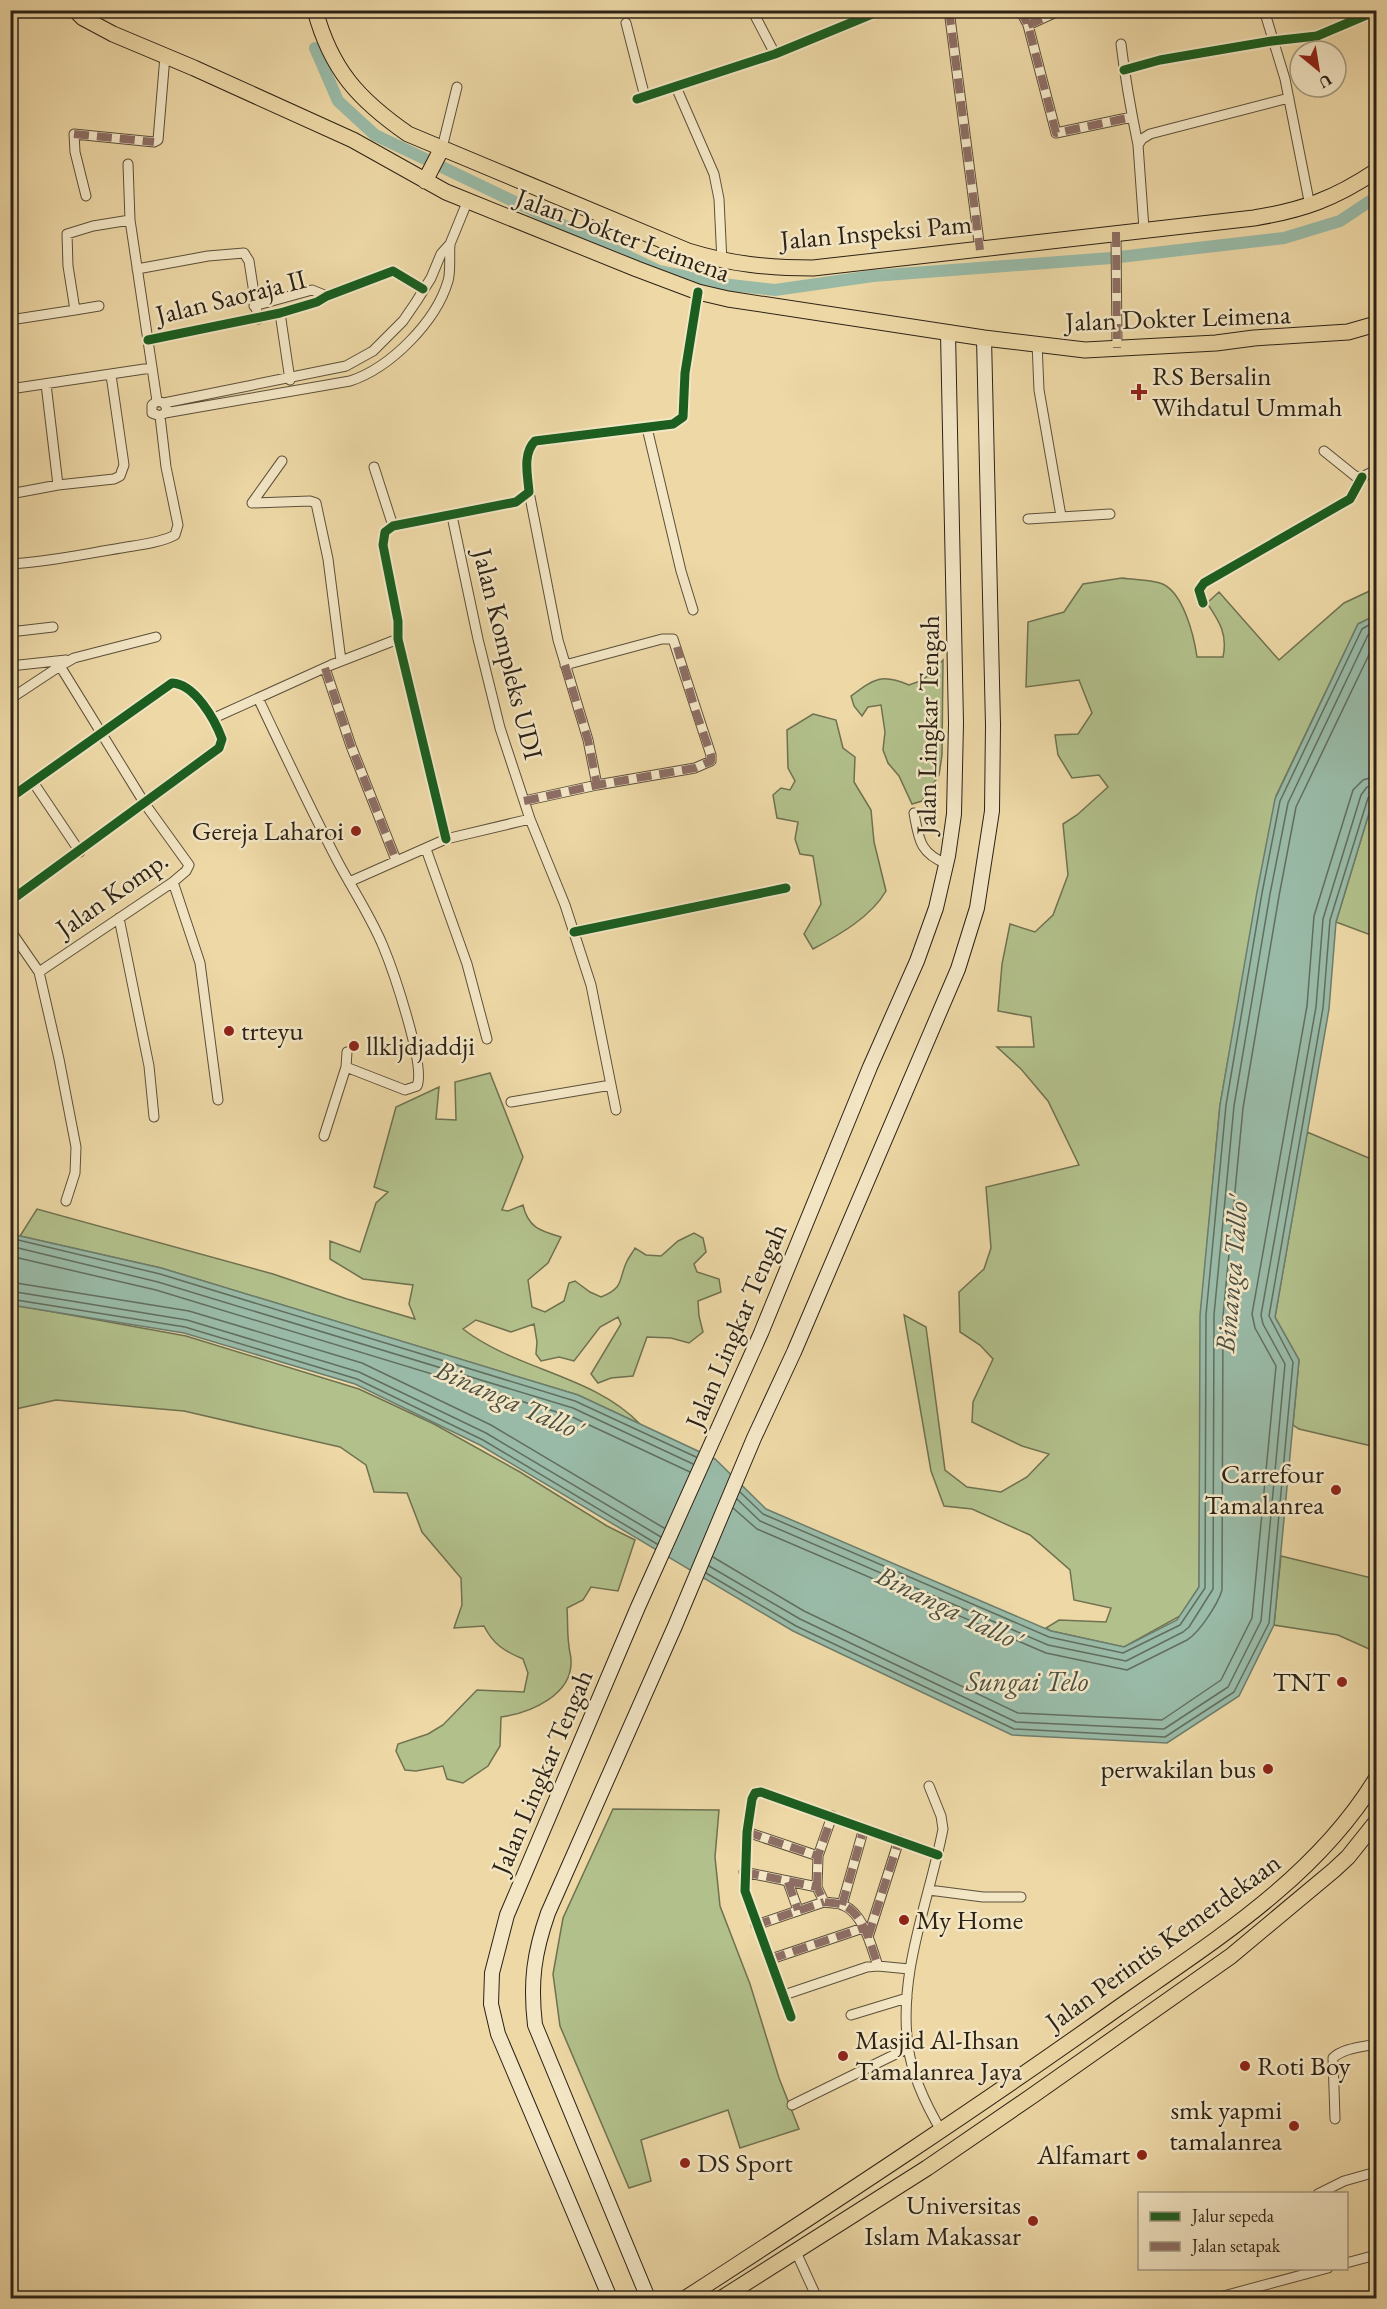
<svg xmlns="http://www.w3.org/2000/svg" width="1387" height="2309" font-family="'EB Garamond',serif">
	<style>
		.green { fill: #b2c08b; stroke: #6f7150; stroke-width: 1.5 }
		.water { fill: #99baa7; stroke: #6d7d6d; stroke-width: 1.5 }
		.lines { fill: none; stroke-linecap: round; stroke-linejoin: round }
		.shore { stroke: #626e5e; stroke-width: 1.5 }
		.canal { stroke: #99baa7; stroke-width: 12 }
		.minor-casing { stroke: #5c503a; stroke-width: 11 }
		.secondary-casing { stroke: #2c2216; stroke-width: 16 }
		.primary-casing { stroke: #2c2216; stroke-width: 17 }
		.trunk-casing { stroke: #2c2216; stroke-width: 17 }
		.minor { stroke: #f3e6c5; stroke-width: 9 }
		.secondary { stroke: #f3e6c5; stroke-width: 14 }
		.primary { stroke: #edd8a6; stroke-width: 15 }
		.trunk { stroke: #edd8a6; stroke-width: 15 }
		.quiet { stroke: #8d6e63; stroke-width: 8; stroke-dasharray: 15 8; stroke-linecap: butt }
		.cycleway-casing { stroke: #f3e6c5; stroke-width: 13 }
		.cycleway { stroke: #1b5e20; stroke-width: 9 }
		.poi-dot { fill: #8f2418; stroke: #f3e6c5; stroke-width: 2 }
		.labels { text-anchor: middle; stroke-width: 5; stroke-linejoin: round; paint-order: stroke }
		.street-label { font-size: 27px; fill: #2c2216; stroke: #f3e6c5 }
		.poi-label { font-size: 27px; fill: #2c2216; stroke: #f3e6c5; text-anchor: start }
		.water-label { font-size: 28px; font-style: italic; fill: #4d5042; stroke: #f3e6c5 }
	</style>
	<rect width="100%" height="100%" fill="#edd8a6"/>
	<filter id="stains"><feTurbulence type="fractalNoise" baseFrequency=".00333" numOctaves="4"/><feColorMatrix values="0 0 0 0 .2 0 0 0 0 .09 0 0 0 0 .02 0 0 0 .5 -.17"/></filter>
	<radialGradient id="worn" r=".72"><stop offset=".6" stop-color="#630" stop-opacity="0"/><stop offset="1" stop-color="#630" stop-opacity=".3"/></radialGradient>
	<path class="green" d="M1122,578C1134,580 1148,579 1160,583C1183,590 1194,636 1197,657H1223C1228,634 1219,621 1207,603L1219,592L1279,660L1344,603L1376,588V615L1358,624L1276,796L1220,1105L1201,1311L1199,1587L1180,1616L1124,1647L1051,1631L1046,1628L1059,1620L1106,1622L1111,1608L1074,1600L1070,1570L1030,1535L972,1509L944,1506L931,1471L904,1315L926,1327L945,1470L967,1487L1001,1492L1027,1477L1049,1454L1022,1446L972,1422L973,1402L993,1359L980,1345L960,1332L959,1292L984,1269L991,1248L986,1187L1079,1165L1048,1101L1021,1069L997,1047H1034L1031,1017L998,1011L1002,964L1010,924L1035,932L1053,915L1068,875L1063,824L1077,815L1108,787L1099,775L1072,778L1058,755L1055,735L1078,734L1092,713L1079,680L1026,687L1028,622L1064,612L1083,584Z
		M943,660L942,755L939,775L922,801L912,804L899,776L888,763L883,750L885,732L881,705L868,707L862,716L854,706L851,696C874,679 881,673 909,685L923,680Z
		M813,714L836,720L843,748L855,757L854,782L871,810L874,842L886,891C871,917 839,935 813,949L804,934L821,904L813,856L800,854L795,839L798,822L777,818L773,795L781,788L790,790L795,781L788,768L787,730Z
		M1376,790V937L1336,922Z
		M490,1073L523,1157L502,1210L508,1211L523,1205C528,1228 541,1231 561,1237L548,1263L528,1280L532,1307L545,1312L564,1301L569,1283L575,1281L590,1292L601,1297C625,1287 618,1280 627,1261C629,1257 633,1252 635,1248L646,1255L661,1256L678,1241L694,1233L703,1238L706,1252L694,1264L697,1272L719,1279L721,1292L698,1301L699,1316L703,1332L689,1343L671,1338L647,1337L633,1376L611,1378L598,1383L591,1374L621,1324L618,1317L600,1327L574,1361L559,1357L541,1361L536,1354L537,1342L534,1324L511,1332L476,1320L463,1329C516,1370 593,1375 640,1424L578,1395L161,1268L20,1236L37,1209L273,1274L347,1299L415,1319L409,1304L413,1285L363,1279L330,1259V1241L360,1252L376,1203L388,1192L374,1187L396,1107L439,1087L436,1119L456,1120L455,1082Z
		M1307,1132L1376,1161V1447L1299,1429L1293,1425L1299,1360L1275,1317Z
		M10,1304L186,1336L359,1389L434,1424L520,1472L607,1526L635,1540L618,1591L591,1587L583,1600L567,1608C568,1621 567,1634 569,1646C569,1651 571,1655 571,1660C573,1695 530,1713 501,1717L500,1746L488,1766L463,1783L447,1779L443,1766L416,1771L405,1770L396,1751L398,1744L428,1734L443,1725L477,1690L524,1692L528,1673L523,1659C504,1651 493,1644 484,1626L454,1628L462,1605L461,1578L422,1532L407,1493L374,1492L366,1465L340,1447L184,1411L56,1400L11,1410Z
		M1281,1556L1376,1579V1652L1338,1635L1274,1625Z
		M613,1809L719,1810L715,1857L720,1906L750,1984L779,2078L799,2129L740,2148L728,2110L641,2140L651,2181L629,2188L560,2026L553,1974L563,1918Z"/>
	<path class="water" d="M1376,615V790L1336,922L1329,1009L1275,1317L1299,1360L1274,1625L1239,1696L1167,1743L1012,1735L793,1631L480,1445L355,1384L184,1333L11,1305L10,1232L20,1236L161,1268L578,1395L715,1459L766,1509L1051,1631L1124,1647L1177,1620L1199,1587L1200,1315L1220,1105L1257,892L1275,799L1358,624Z"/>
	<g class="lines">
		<path class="shore" d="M10,1238L160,1274L575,1401L696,1457
			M10,1246L158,1282L573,1408L693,1464
			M10,1256L156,1290L570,1416L690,1472
			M10,1282L189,1311L362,1363L491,1425L664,1528
			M10,1291L187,1320L359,1372L486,1433L661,1537
			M10,1299L185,1327L357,1379L483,1440L657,1544
			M740,1492L763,1514L1049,1637L1123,1653L1180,1625L1205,1588L1206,1315L1226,1105L1262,893L1280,801L1362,629L1376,621
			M737,1499L760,1521L1048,1645L1126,1661L1183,1632L1189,1627L1213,1589L1214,1315L1234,1106L1270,894L1288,803L1368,635L1376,630
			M733,1508L757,1529L1046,1653L1127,1670L1187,1640C1199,1633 1218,1604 1222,1590L1223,1316L1243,1108L1279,896L1296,807L1376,640
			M713,1557L804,1611L1018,1713L1162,1720L1221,1680L1252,1618L1276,1366L1255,1328L1252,1314L1307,1006L1314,916L1353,790L1363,780L1376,776
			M709,1566L800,1619L1016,1722L1164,1729L1228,1687L1261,1621L1285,1364L1263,1324L1261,1315L1316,1007L1323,919L1361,795L1367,787L1376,785
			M706,1573L796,1626L1014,1729L1165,1737L1234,1692L1269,1623L1293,1362L1269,1316L1323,1008L1330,920L1368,798L1371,794L1376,793"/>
		<path class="canal" d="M315,48L338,101L375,135L659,271L722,284L775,290L873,276L1111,258L1284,238L1340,221L1376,197"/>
		<defs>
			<path id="minor" d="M752,10L775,54
				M949,10L980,250
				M1020,10L1028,25L1056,133L1132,117
				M1264,10L1285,79L1310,206
				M626,23L645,97
				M1028,25L1061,10
				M1121,44C1125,77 1131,111 1138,145
				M1124,70L1160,60L1195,54L1272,41L1317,36L1376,11
				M676,87L714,174L719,199L722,262
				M637,99L775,54L882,10
				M442,148L457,87
				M128,164L130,220L157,401
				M86,196L75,152L74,134L154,142L158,140L165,56
				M1144,229L1138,145L1142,139L1150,134L1289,98
				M1116,232L1117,348
				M137,269L208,256L244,253L249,261L258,319
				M254,306L312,290L327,296
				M75,310L99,306
				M280,313L290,380
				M10,320L75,310L68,266L67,234L93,226L130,220
				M148,340L280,313L317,302L327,296L393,271L423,289
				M1037,343L1039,390L1061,516
				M46,384L58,485
				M10,389L151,368
				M164,403L346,366L373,351L403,321L416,302L431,278L441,254L450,244L468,200
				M165,413L167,409L164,403L157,401L152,405V413L160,416L165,413L350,381C390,368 436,322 448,281C451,271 449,256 450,244
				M647,428L681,571L693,610
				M1324,451L1355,476L1362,477L1376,470
				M282,461L252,503L310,501L316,503L328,559L341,661
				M374,467L393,526
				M529,492L558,640L588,740L597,785
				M10,494L58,485L114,479L120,476L124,465L111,375
				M452,516L478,639L500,728L530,819
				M1028,519L1110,514
				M10,564C48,562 84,554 121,548C138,545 160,543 175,535L178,525L166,467L160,416
				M1203,603L1199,590L1204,583L1350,499L1362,477
				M10,610L14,631
				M10,632L53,627
				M10,666L66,660
				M60,666L74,658L156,637
				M325,668L351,746L396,860
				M258,698C284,753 310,808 338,862C353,890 371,917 383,946C393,970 426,1066 417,1086L405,1090L346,1067
				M10,699L60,666L145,804L189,865L186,871L173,882L39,972L10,930
				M214,718L331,665L398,639
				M33,782L80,852
				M10,798L172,683C195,684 215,720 222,739L219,748L10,901
				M524,801L597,785L695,768L711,761V755L673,639H662L565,665
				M914,813C919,839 919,853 947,864
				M446,839L398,639V621L383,545L385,532L393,526L516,502L529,492C528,476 522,454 535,441L673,424L683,417L685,373L698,292
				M426,849L467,964L487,1039
				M173,882L200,963L218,1100
				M349,882L446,839L530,819L565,905L591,985L616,1110
				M119,918L149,1066L154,1117
				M574,932L786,888
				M39,972L59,1059L76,1147L75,1173L66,1201
				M511,1102L611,1085
				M324,1136L346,1067L347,1052
				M929,1786L941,1816L943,1829C929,1901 898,1972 908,2046C912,2075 927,2107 942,2132
				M747,1832L818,1856
				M744,1872L817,1887L824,1902C829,1903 838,1903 843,1905C864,1914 871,1946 878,1966
				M788,1882L798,1910
				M817,1887L818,1856L832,1816
				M929,1890L983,1897H1021
				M842,1905L864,1828
				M756,1925L824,1902
				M868,1937L899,1840
				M771,1959L863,1928
				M784,1995L867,1967L878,1966L909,1969
				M851,2015L907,1998
				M791,2017L745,1891L747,1832L752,1799L755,1793L761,1792L938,1855
				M792,2105L908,2048
				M1335,2119L1333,2058C1343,2048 1363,2047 1376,2044
				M1318,2194L1344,2181L1376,2172
				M796,2252L817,2298
				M1346,2263L1376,2255
				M1159,2297L1169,2298
				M1216,2298L1328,2268"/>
			<path id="secondary" d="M610,2298L498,2034L491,2004L492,1973L507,1915L638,1607L761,1333L870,1067L917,961L936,908L948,856L954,814L956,723L948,333
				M648,2298L535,2025C530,1982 534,1953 548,1913L675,1626L754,1438L794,1352L958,969L977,908L992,811L993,725L984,338"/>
			<path id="primary" d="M75,10L83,18L113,34L194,68L353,140L446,192L637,269L698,292L728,299L984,338L1085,350L1216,343L1254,338L1348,332L1376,324
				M315,10C331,70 359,100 408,134L688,251C730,264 768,268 813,268L1254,218C1303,210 1334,199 1376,171
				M425,181L442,148"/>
			<path id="trunk" d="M686,2298C831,2204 976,2109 1118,2008C1212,1942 1315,1879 1376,1779
				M722,2298L927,2168L1032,2096L1231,1956L1334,1870L1348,1857L1376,1822"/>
		</defs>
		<use href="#minor" class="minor-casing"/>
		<use href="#secondary" class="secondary-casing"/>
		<use href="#primary" class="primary-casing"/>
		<use href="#trunk" class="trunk-casing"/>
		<use href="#minor" class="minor"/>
		<use href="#secondary" class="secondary"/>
		<use href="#primary" class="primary"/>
		<use href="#trunk" class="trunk"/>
		<path class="quiet" d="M949,10L980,250
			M1020,10L1028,25L1056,133L1132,117
			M1028,25L1061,10
			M74,134L154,142
			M1116,232L1117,348
			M565,665L588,740L597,785
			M325,668L351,746L396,860
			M524,801L597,785L695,768L711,761V755L695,709L677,647
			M747,1832L818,1856
			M744,1872L817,1887L824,1902C829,1903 838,1903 843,1905C864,1914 871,1946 878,1966
			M788,1882L798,1910
			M817,1887L818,1856L832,1816
			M842,1905L864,1828
			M756,1925L824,1902
			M868,1937L899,1840
			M771,1959L863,1928"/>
		<defs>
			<path id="cycleway" d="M1124,70L1160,60L1195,54L1272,41L1317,36L1376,11
				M637,99L775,54L882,10
				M148,340L280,313L317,302L327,296L393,271L423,289
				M1203,603L1199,590L1204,583L1350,499L1362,477
				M10,798L172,683C195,684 215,720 222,739L219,748L10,901
				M446,839L398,639V621L383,545L385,532L393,526L516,502L529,492C528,476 522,454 535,441L673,424L683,417L685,373L698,292
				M574,932L786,888
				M791,2017L745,1891L747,1832L752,1799L755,1793L761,1792L938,1855"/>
		</defs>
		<use href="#cycleway" class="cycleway-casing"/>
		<use href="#cycleway" class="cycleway"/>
	</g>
	<g class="poi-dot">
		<path d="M1136 383h6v6h6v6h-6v6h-6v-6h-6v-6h6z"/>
		<circle cx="356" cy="831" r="6"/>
		<circle cx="229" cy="1031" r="6"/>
		<circle cx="354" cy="1046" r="6"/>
		<circle cx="1336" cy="1490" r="6"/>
		<circle cx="1342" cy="1682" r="6"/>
		<circle cx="1268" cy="1769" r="6"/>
		<circle cx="904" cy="1920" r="6"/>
		<circle cx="843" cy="2056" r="6"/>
		<circle cx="1245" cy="2066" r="6"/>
		<circle cx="1294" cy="2126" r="6"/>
		<circle cx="1142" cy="2155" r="6"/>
		<circle cx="685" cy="2163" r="6"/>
		<circle cx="1033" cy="2221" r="6"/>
	</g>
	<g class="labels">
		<g class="street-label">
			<text transform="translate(876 232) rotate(-5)" y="9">Jalan Inspeksi Pam</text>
			<text transform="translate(623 235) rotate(20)" y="9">Jalan Dokter Leimena</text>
			<text transform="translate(231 297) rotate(-14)" y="9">Jalan Saoraja II</text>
			<text transform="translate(1178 318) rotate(-2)" y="9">Jalan Dokter Leimena</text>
			<text transform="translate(508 654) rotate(76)" y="9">Jalan Kompleks UDI</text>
			<text transform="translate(928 725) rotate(-89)" y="9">Jalan Lingkar Tengah</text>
			<text transform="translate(112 894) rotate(-35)" y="9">Jalan Komp.</text>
			<text transform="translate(736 1326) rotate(-67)" y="9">Jalan Lingkar Tengah</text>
			<text transform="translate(542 1772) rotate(-67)" y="9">Jalan Lingkar Tengah</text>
			<text transform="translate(1163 1942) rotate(-36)" y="9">Jalan Perintis Kemerdekaan</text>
		</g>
		<g class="poi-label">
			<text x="1152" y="385">RS Bersalin<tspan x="1152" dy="31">Wihdatul Ummah</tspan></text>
			<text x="344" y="840" text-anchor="end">Gereja Laharoi</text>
			<text x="241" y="1040">trteyu</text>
			<text x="366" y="1055">llkljdjaddji</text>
			<text x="1324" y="1483" text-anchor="end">Carrefour<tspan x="1324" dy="31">Tamalanrea</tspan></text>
			<text x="1330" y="1691" text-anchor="end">TNT</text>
			<text x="1256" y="1778" text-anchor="end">perwakilan bus</text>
			<text x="916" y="1929">My Home</text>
			<text x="855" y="2049">Masjid Al-Ihsan<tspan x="855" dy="31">Tamalanrea Jaya</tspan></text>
			<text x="1257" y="2075">Roti Boy</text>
			<text x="1282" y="2119" text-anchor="end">smk yapmi<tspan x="1282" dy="31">tamalanrea</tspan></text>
			<text x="1130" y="2164" text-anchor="end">Alfamart</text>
			<text x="697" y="2172">DS Sport</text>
			<text x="1021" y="2214" text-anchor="end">Universitas<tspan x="1021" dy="31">Islam Makassar</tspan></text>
		</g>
		<g class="water-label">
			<text transform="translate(1231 1274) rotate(-85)" y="10">Binanga Tallo'</text>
			<text transform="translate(509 1399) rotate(24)" y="10">Binanga Tallo'</text>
			<text transform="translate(949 1607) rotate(26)" y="10">Binanga Tallo'</text>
			<text x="1027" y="1691">Sungai Telo</text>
		</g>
	</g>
	<rect width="1387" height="2309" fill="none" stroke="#edd8a6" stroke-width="36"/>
	<rect x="12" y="12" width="1363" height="2285" fill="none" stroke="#2c2216" stroke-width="3"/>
	<rect x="18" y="18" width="1351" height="2273" fill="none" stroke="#2c2216" stroke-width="1.5"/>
	<rect x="1138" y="2192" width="210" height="78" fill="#f3e6c5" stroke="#a3987f" stroke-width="1.5"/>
	<rect x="1150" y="2212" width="30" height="9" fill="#1b5e20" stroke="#a3987f" stroke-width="1.5"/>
	<text x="1192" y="2222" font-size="18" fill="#2c2216">Jalur sepeda</text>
	<rect x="1150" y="2242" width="30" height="9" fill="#8d6e63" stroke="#a3987f" stroke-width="1.5"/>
	<text x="1192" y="2252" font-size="18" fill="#2c2216">Jalan setapak</text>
	<g transform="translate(1318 69) rotate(150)"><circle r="28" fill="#f3e6c5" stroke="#a3987f" stroke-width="1.5"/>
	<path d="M0-4.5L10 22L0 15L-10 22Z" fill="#8f2418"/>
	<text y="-9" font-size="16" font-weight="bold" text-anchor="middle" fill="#2c2216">U</text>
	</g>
	<rect width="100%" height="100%" filter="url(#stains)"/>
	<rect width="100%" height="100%" fill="url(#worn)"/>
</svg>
